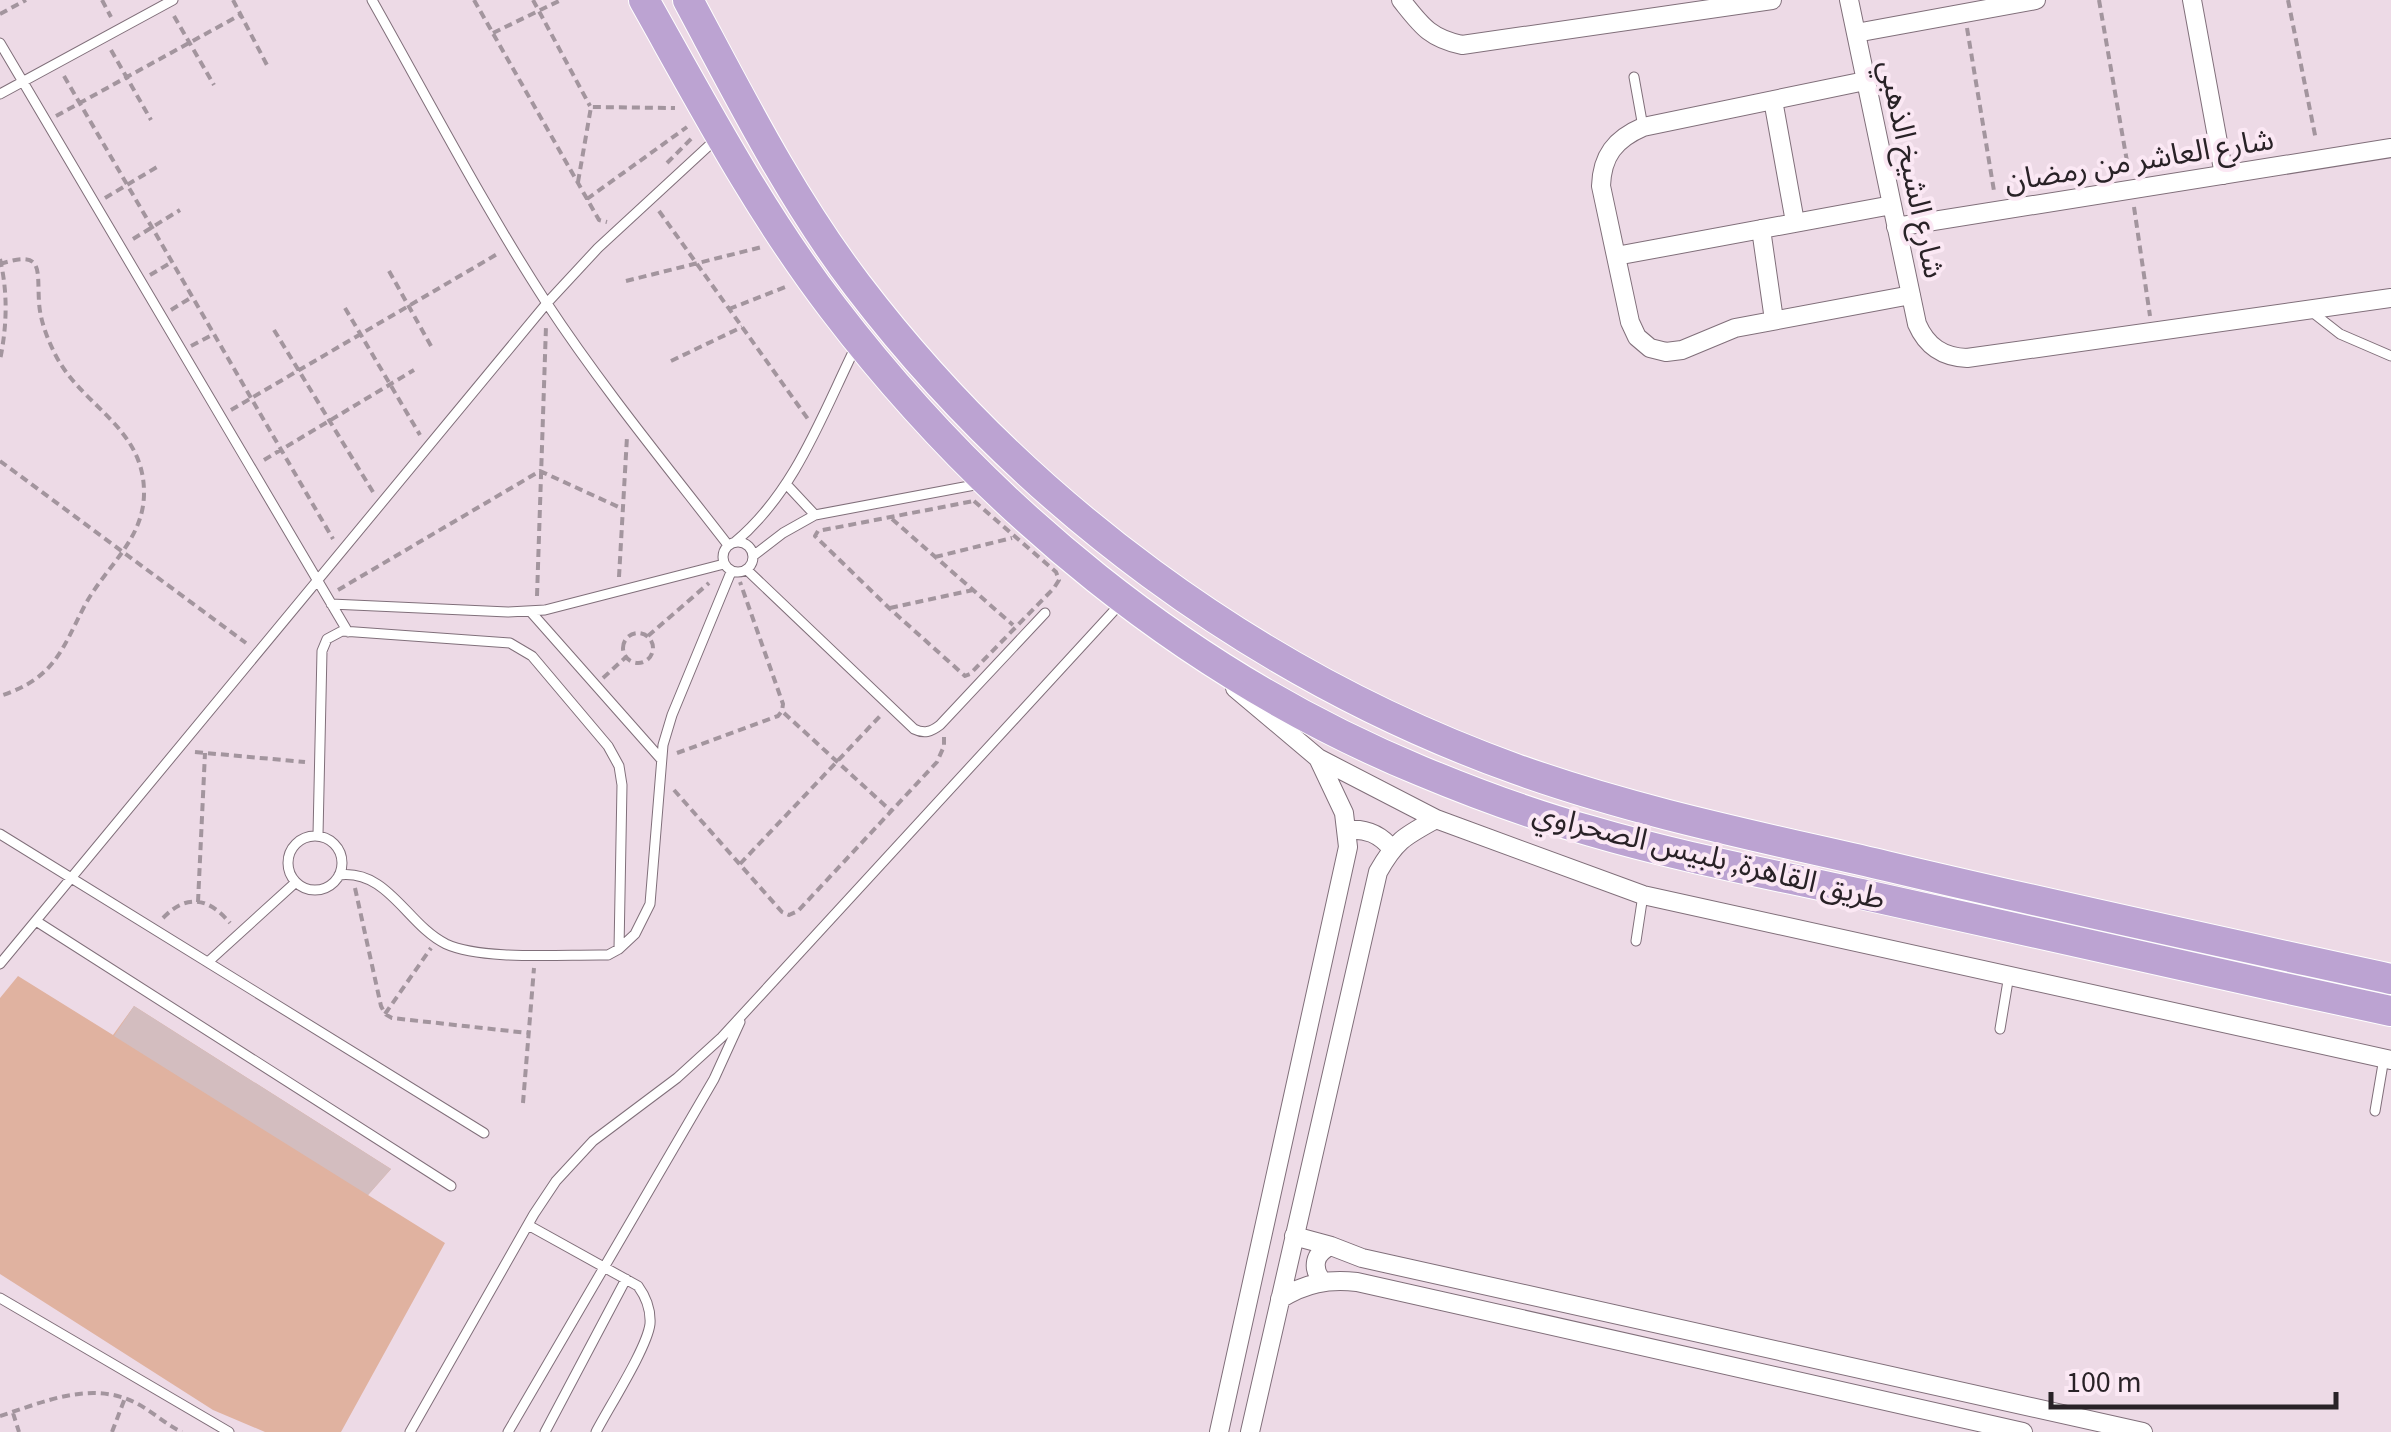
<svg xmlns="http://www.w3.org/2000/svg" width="2391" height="1432" font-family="'Source Sans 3','Noto Sans Arabic',sans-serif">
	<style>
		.green { fill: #e0b2a0 }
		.building { fill: #d3bdbf }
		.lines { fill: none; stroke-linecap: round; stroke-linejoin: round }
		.service-casing { stroke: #806f7a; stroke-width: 11 }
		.minor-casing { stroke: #806f7a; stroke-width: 20 }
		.trunk-casing { stroke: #fff; stroke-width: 32 }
		.path { stroke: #a3959e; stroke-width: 4; stroke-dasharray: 8 5; stroke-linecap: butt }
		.service { stroke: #fff; stroke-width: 9 }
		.minor { stroke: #fff; stroke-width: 18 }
		.trunk { stroke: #bca3d2; stroke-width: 30 }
		.labels { text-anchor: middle; stroke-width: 8; stroke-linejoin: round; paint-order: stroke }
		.street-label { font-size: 30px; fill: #292227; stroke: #fbe8f4 }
	</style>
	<rect width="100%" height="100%" fill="#eddae6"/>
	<path class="green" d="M18,976L113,1035L134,1006L391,1169L368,1195L445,1243L341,1432H265L213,1410L0,1274V998Z"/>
	<path class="building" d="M134,1006L391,1169L368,1195L114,1036Z"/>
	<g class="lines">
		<defs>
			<path id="service" d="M372,0C429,101 483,205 546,302C602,387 666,465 728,545
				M0,43L348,632
				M1634,77L1643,127
				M0,94L173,0
				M2312,312L2340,334L2391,356
				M787,485L815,515
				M723 557a15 15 0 1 1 30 0a15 15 0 1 1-30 0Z
				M735,542C795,492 822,415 856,346
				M753,556L783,533L815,515L980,484
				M747,570L914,729C924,734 931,732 940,725L1045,613
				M331,604L508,612L545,610L724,564
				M530,611L661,759
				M0,834L484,1133
				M318,835L322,651L327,639L342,631L510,643L532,656L608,746L619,766L622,785L619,949
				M288 863a27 27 0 1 1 54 0a27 27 0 1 1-54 0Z
				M339,875C388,869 407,925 446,944C483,961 566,954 608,955L619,949L635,934L650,904L663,745L672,715L731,572
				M36,921L451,1186
				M1636,941L1643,895
				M208,962L296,882
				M0,964L547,303L598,248L715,140
				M2000,1029L2009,975
				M2375,1111L2384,1058
				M528,1225L638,1286C646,1297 651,1309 650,1324C647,1348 609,1407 596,1432
				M0,1298L229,1432
				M410,1432L534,1214L556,1181L593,1141L677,1078L722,1037L1122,602
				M508,1432L714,1079L740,1022
				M545,1432L626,1279"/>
			<path id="minor" d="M1401,0C1421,25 1429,38 1462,45L1772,0
				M1849,0L1917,324C1927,347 1943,357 1967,358L2391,298
				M2192,0L2224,175
				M1856,33L2036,0
				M1865,81L1643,127C1615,139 1602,156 1601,186L1630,322L1637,337L1650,348L1666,352L1682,350L1735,328L1911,295
				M1773,100L1795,222
				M1896,227L2391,148
				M1761,229L1774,320
				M1616,256L1892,205
				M1235,688L1318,758L1436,819L1643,895L2391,1060
				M1347,830C1366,828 1380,834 1392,849
				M1294,1236L1331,1246L1362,1258L2143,1432
				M1323,1282C1311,1268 1314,1253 1331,1246
				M1280,1299C1306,1283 1327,1279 1357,1282L2023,1432
				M1219,1432L1348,847L1344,813L1318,758
				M1250,1432L1378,872C1396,840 1405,836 1436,819"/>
			<path id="trunk" d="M644,0C703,105 760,213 833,308C985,507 1188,675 1421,771C1476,794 1533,815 1591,831C1679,857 1771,874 1861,894C2037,934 2214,973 2391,1011
				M688,0C740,97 790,197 857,285C1023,503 1257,676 1516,769C1636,812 1761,837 1886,866C2054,906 2222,942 2391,979"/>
		</defs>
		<use href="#service" class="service-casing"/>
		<use href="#minor" class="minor-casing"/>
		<use href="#trunk" class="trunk-casing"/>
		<path class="path" d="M102,0L111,17
			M233,0L268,67
			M474,0L599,220L607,222
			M533,0L590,106
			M2099,0L2129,173
			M2288,0L2316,140
			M0,14L26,0
			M174,16L214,85
			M1967,28L1994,191
			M493,33L561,0
			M111,50L151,120
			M64,76L333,539
			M56,116L240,15
			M667,163L692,138
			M578,182L591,107L675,108
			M105,198L157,167
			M587,199L687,127
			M2134,207L2150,316
			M659,211L808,419
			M133,239L180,210
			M0,259C8,293 7,326 0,360
			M0,264C44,250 37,268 39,302C40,320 47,338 55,354C81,406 143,426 144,491C145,539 106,566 85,605C61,651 55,678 0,696
			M389,271L431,346
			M150,275L172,262
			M626,281L762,247
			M345,308L420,435
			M729,309L788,286
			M171,310L192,297
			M274,330L373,492
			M191,346L214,334
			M671,361L742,327
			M231,410L499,253
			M264,460L414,370
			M0,461L246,643
			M974,501L1056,572L1059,580L1054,588L970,674L965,676L889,608L815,536L818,531Z
			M892,519L1013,625
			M935,557L1012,538
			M619,577L627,437
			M338,590L540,471L623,509
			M537,596L546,326
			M890,608L973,590
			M623 648a15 15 0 1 1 30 0a15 15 0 1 1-30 0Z
			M648,636L709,583
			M603,678L626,657
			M784,713L891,811
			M195,752L305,762
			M677,753L778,716L782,711L783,704L740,582
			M674,790L782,912L789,915L798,911L937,762L944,746V737
			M740,864L881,715
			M355,888L381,1006L385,1014L392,1018L528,1033
			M198,902L205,753
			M163,918C187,893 209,898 230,923
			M385,1014L431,948
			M523,1103L534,968
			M13,1413L19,1432
			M0,1416C44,1402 91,1380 136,1403C152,1411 165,1424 182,1432
			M112,1432L125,1398"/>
		<use href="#service" class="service"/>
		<use href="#minor" class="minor"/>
		<use href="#trunk" class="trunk"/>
	</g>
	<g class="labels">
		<g class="street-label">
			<text transform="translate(2139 160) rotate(-9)" y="10">شارع العاشر من رمضان</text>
			<text transform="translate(1912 169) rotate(78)" y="10">شارع الشيخ الذهبي</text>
			<text transform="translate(1709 856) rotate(14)" y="10">طريق القاهرة, بلبيس الصحراوي</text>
		</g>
	</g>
	<path d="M2051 1392v15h285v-15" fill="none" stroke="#292227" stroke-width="5"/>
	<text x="2066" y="1392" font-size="30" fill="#292227" stroke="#fbe8f4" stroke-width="8" paint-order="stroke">100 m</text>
</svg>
